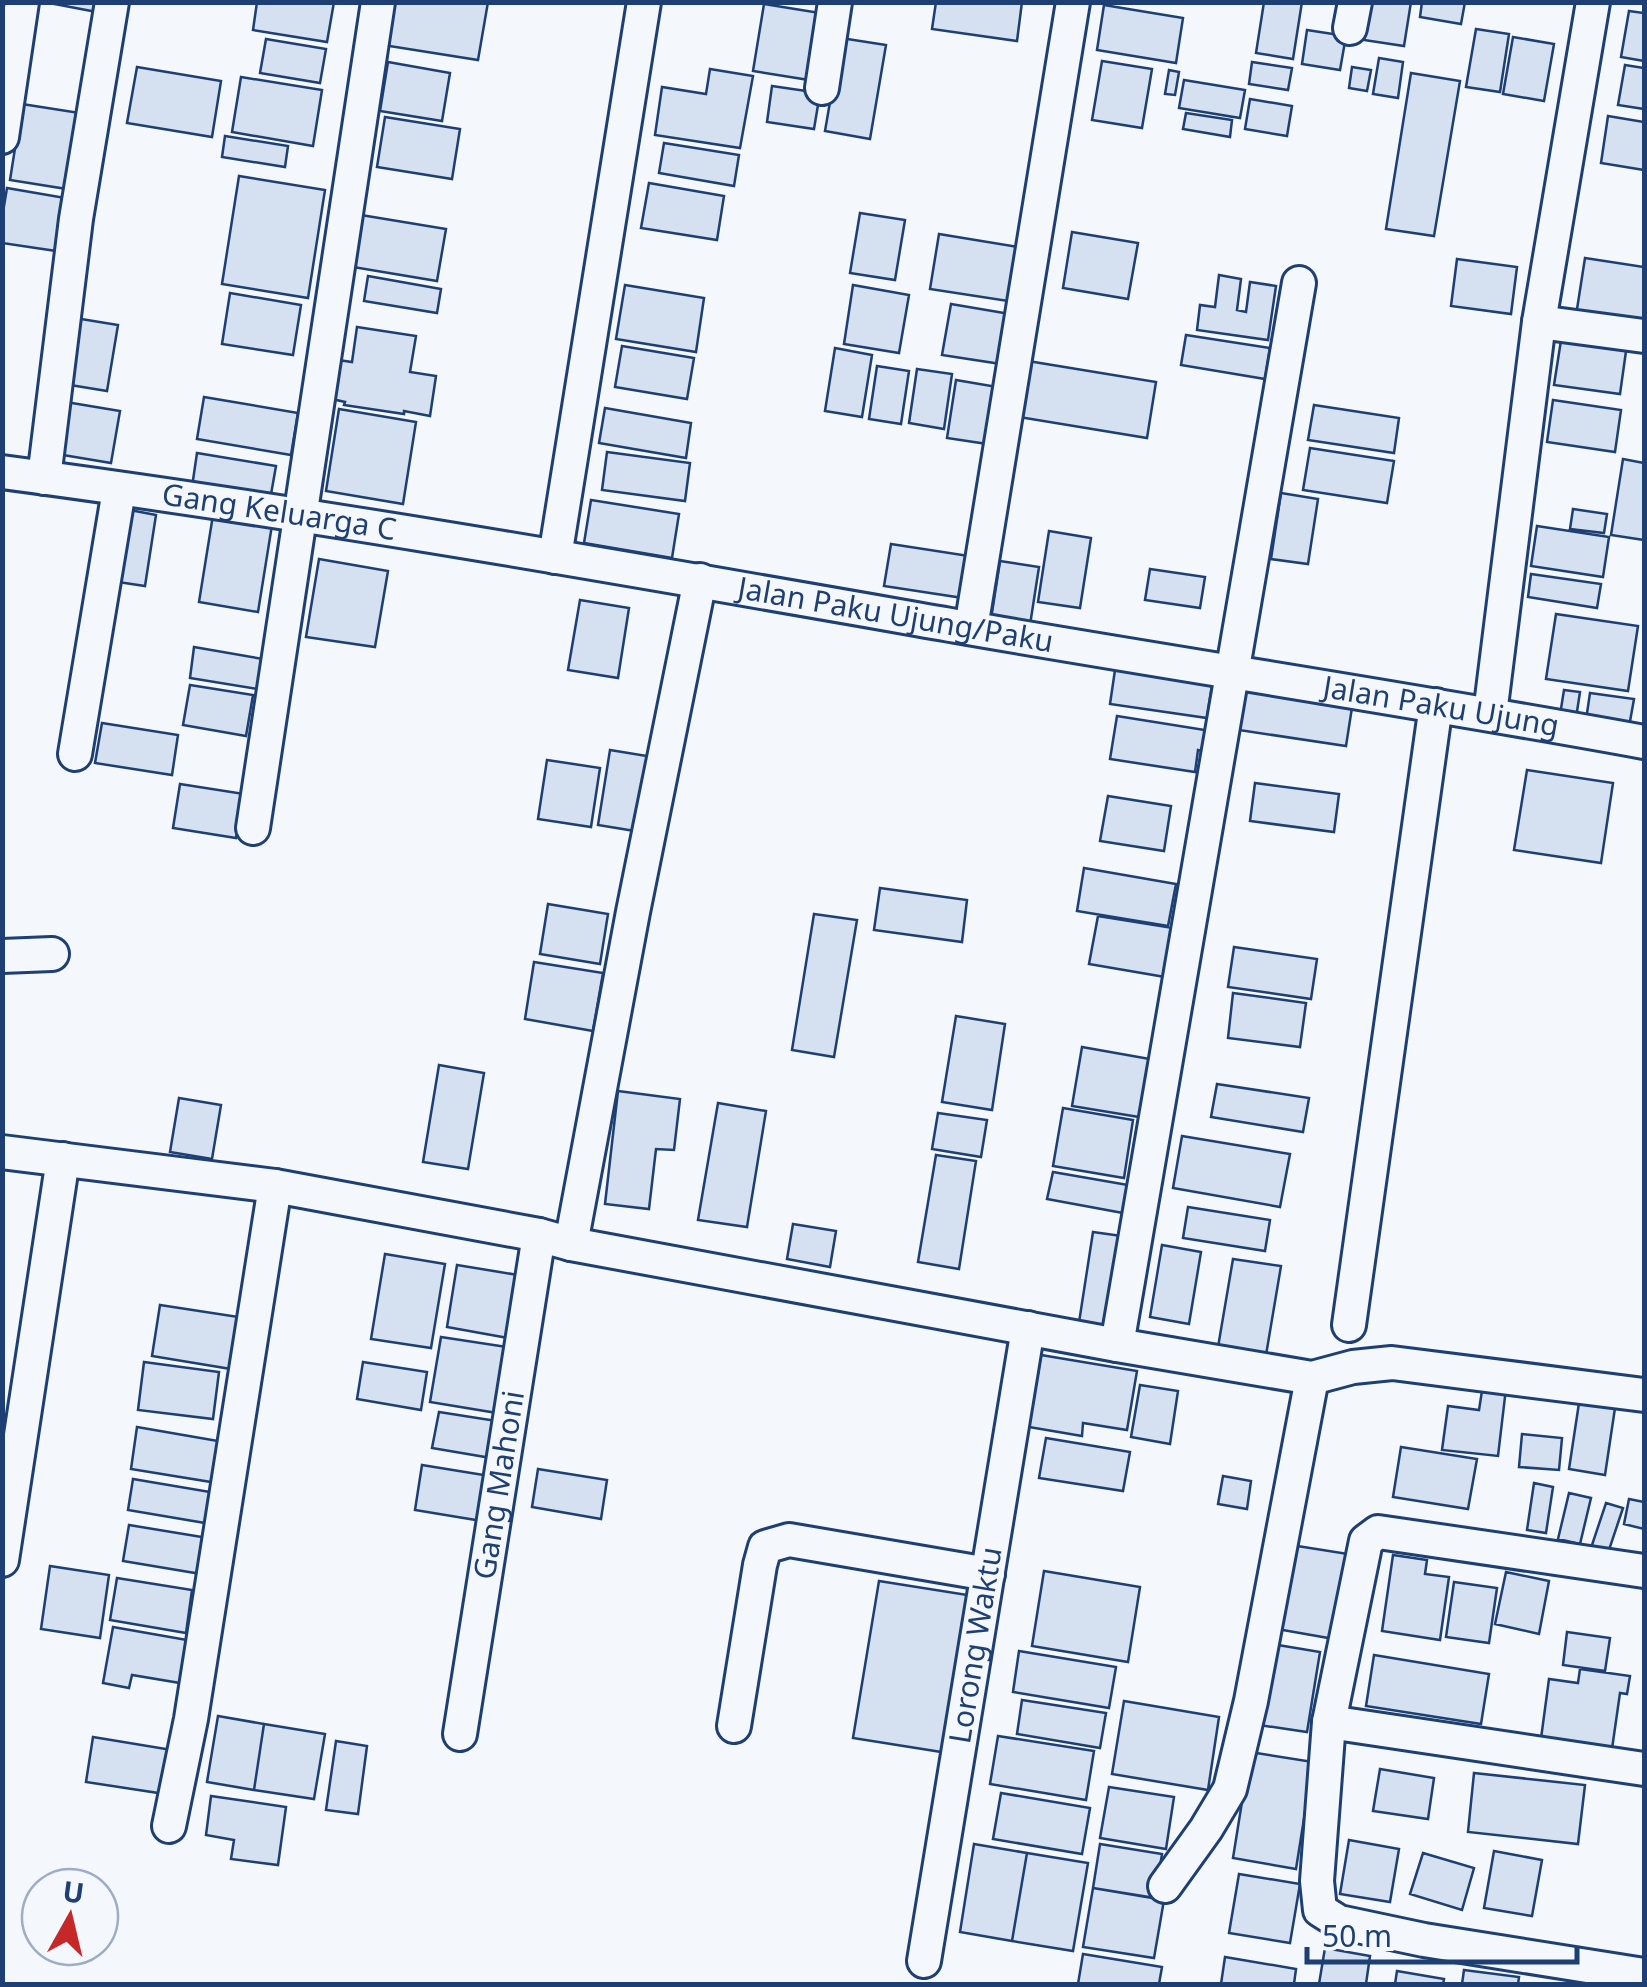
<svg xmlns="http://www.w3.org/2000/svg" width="1647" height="1987" font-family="'Noto Sans',sans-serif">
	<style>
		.building { fill: #d5e0f0; stroke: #1d3f73; stroke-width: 2.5 }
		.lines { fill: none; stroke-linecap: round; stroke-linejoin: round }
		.street-casing { stroke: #1d3f73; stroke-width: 38 }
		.street { stroke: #f4f7fb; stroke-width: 32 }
		.labels { text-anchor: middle; stroke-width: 8; stroke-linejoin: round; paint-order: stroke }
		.street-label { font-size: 30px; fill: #1d3f73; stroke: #f4f7fb }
	</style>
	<rect width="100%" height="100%" fill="#f4f7fb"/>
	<path class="building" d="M44,2H104L102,13Z
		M257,2H334L327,42L253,30Z
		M391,2H488L478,60L383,45Z
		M936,2H1022L1017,41L932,29Z
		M1264,2H1302L1293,59L1256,53Z
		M1370,2H1411L1404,46L1364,40Z
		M1422,2H1465L1461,24L1420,17Z
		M764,4L820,13L809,80L753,71Z
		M1104,5L1183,18L1176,63L1097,50Z
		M1629,11L1644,13V61L1621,57Z
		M1476,29L1509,34L1500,92L1466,87Z
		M1307,30L1346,36L1340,70L1302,64Z
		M1513,37L1554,44L1544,101L1503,94Z
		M841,38L886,45L870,139L825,131Z
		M266,39L326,49L320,83L260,73Z
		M1379,58L1403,62L1398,98L1373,94Z
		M1102,61L1152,69L1142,128L1092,120Z
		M388,62L450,73L442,121L380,111Z
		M1252,62L1292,68L1288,90L1249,84Z
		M1625,65L1644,68V109L1618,105Z
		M137,67L221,81L212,137L127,123Z
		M1352,67L1371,70L1367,91L1349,88Z
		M710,69L753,76L740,148L655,135L662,87L706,94Z
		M1169,70L1179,72L1175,95L1165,94Z
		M1411,73L1460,81L1434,236L1386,229Z
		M241,77L322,90L313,146L232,132Z
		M1184,80L1245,90L1240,118L1179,108Z
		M772,86L820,93L814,129L767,122Z
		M1250,99L1292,106L1287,136L1245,129Z
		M22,104L86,114L73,190L10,180Z
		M1186,113L1232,120L1230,137L1183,129Z
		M1608,116L1644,122V170L1601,163Z
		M385,117L460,129L452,179L377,167Z
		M225,136L288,146L285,167L222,157Z
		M664,143L739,155L734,186L659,173Z
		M239,176L325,190L308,298L222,284Z
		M649,183L724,196L717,240L641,228Z
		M7,188L71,199L63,252L2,243V218Z
		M860,213L905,220L895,280L850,273Z
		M361,215L446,229L437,281L353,267Z
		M1072,232L1138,243L1128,299L1063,288Z
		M939,234L1030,249L1021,303L930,289Z
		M1585,258L1644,267V333L1575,322Z
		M1457,259L1517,267L1511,314L1451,306Z
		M1219,275L1241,279L1237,310L1246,312L1250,282L1276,286L1268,340L1197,330L1200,305L1215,307Z
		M368,276L441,289L437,313L364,301Z
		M625,285L704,298L696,352L616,339Z
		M853,285L909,295L899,353L844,344Z
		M230,293L301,305L293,355L222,344Z
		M951,304L1010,314L1001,364L942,355Z
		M75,318L118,325L107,391L64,384Z
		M357,327L416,336L410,372L436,376L430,416L404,411V414L344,405L345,402L332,399L338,360L352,362Z
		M1562,334L1627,344L1620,394L1554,385Z
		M1186,335L1270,348L1265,379L1181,365Z
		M622,346L694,358L687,399L615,387Z
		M835,348L872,355L862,417L825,411Z
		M1028,361L1156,382L1147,438L1019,417Z
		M877,366L909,371L901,424L869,419Z
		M917,369L952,374L944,429L909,423Z
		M956,380L1003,388L994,445L947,438Z
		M204,397L298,413L291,455L197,439Z
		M1553,400L1621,410L1615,452L1547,442Z
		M66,402L120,411L111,463L57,454Z
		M1314,405L1399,418L1394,453L1308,440Z
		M605,408L691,423L686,458L599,443Z
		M339,409L416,422L403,504L326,491Z
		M1310,448L1394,461L1387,503L1303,490Z
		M607,452L690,463L685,501L602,490Z
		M197,453L276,466L270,500L192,487Z
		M1623,459L1644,463V540L1611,535Z
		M1281,493L1318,499L1308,564L1271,559Z
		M591,500L679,514L672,558L584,543Z
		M1573,509L1607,514L1604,533L1570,529Z
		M130,510L156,515L145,586L118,582Z
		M213,515L272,525L258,612L199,602Z
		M1537,526L1609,537L1603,577L1531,566Z
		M1049,531L1091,538L1080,608L1038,602Z
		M891,544L969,556L963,598L884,586Z
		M319,559L388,571L375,647L306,637Z
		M1000,561L1039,567L1030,625L991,619Z
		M1150,569L1205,577L1200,608L1145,600Z
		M1531,574L1601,584L1597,608L1528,597Z
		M580,600L629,608L618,678L568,670Z
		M1556,614L1638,626L1628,691L1546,679Z
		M194,647L263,659L258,689L190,678Z
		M1115,670L1212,685L1207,718L1110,704Z
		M1246,684L1353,701L1346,746L1239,730Z
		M190,685L253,695L246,736L183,725Z
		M1564,690L1580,692L1576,718L1560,715Z
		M1590,693L1634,699L1629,727L1586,720Z
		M1117,716L1211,731L1207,752L1198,750L1195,772L1110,759Z
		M102,723L178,735L172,775L95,763Z
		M610,750L653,757L641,832L598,825Z
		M547,760L600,768L591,827L538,819Z
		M1527,770L1613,783L1601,863L1514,850Z
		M1255,783L1339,794L1334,832L1250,821Z
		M180,784L244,794L236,838L173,828Z
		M1108,796L1171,806L1164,851L1100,841Z
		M1084,868L1176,884L1168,926L1077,911Z
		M880,888L967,900L962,942L874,930Z
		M548,904L608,914L600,964L540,954Z
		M814,914L857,920L834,1057L792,1050Z
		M1098,916L1173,928L1165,977L1089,964Z
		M1234,947L1317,959L1311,999L1228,987Z
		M534,962L603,973L593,1031L525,1019Z
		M1233,993L1306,1003L1300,1047L1228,1038Z
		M956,1016L1005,1024L992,1110L942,1102Z
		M1082,1047L1161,1061L1151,1119L1072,1106Z
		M439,1065L484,1073L468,1169L423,1162Z
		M1217,1084L1309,1098L1303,1132L1211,1117Z
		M618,1091L680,1099L674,1150L656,1149L649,1209L605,1204Z
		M179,1098L221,1105L212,1159L170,1152Z
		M718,1103L766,1111L747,1227L698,1220Z
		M1063,1108L1133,1120L1124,1178L1053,1166Z
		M938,1113L987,1120L981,1157L932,1149Z
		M1182,1136L1290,1154L1280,1207L1173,1188Z
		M936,1155L976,1161L959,1269L918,1262Z
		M1053,1172L1128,1185L1123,1213L1047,1199Z
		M1188,1207L1270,1220L1265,1251L1183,1238Z
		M793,1224L836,1231L830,1267L787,1259Z
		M1093,1232L1129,1237L1113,1335L1078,1329Z
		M1162,1245L1201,1252L1189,1324L1150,1317Z
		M385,1254L445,1264L431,1348L371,1339Z
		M1233,1259L1281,1266L1265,1361L1217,1353Z
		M457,1265L518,1275L508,1338L447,1327Z
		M160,1305L245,1318L237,1370L152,1356Z
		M441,1337L514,1348L503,1414L430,1402Z
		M1041,1355L1137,1371L1127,1430L1083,1423L1082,1436L1029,1427Z
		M144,1362L219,1372L213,1419L138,1410Z
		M363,1362L427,1372L421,1410L357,1399Z
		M1484,1378L1507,1380L1498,1456L1442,1450L1448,1406L1479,1410Z
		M1140,1385L1178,1391L1170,1444L1131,1437Z
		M1579,1403L1615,1408L1605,1475L1569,1469Z
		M439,1412L503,1422L497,1459L432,1448Z
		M137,1427L218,1441L211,1482L131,1469Z
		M1522,1434L1562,1438L1559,1470L1519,1467Z
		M1046,1438L1130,1452L1123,1491L1039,1478Z
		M1401,1447L1477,1459L1468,1509L1393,1497Z
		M422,1465L496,1477L488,1522L415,1510Z
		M538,1469L607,1480L601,1519L532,1507Z
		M1223,1476L1251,1481L1247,1509L1218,1504Z
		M133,1479L216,1493L211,1524L128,1510Z
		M1534,1483L1553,1487L1546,1533L1527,1530Z
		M1569,1493L1591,1498L1580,1544L1558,1539Z
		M1629,1499L1644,1502V1529L1624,1524Z
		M1606,1503L1623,1508L1607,1556L1590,1551Z
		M129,1525L208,1538L201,1574L123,1561Z
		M1291,1545L1348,1554L1334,1639L1277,1629Z
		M1393,1555L1427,1560L1425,1574L1449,1577L1440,1640L1382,1631Z
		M50,1566L109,1575L100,1638L41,1629Z
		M1044,1571L1140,1587L1128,1662L1032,1646Z
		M1506,1572L1549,1581L1539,1634L1495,1624Z
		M117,1578L192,1590L186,1633L110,1620Z
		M879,1581L980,1597L954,1754L853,1738Z
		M1454,1582L1497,1588L1489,1643L1446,1637Z
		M113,1627L187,1640L180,1683L132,1675L129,1688L103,1683Z
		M1567,1632L1610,1638L1605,1671L1563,1665Z
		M1272,1644L1320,1652L1307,1732L1259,1725Z
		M1019,1651L1116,1667L1109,1708L1013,1692Z
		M1374,1655L1489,1674L1481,1724L1366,1706Z
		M1580,1669L1630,1676L1627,1694L1620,1693L1611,1756L1540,1746L1549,1679L1578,1683Z
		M1022,1700L1106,1713L1100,1748L1017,1734Z
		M1124,1701L1219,1717L1208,1790L1112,1774Z
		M218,1716L264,1724L254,1790L207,1782Z
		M264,1724L325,1734L314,1799L254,1790Z
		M998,1736L1094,1751L1086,1800L990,1784Z
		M93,1737L172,1750L165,1794L86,1782Z
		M336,1741L367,1746L358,1814L326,1810Z
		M1250,1752L1313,1762L1296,1869L1233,1858Z
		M1380,1769L1434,1778L1428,1819L1373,1811Z
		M1474,1773L1585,1785L1578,1844L1468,1832Z
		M1109,1787L1174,1797L1166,1849L1100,1838Z
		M1001,1793L1090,1808L1082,1854L993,1839Z
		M211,1796L286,1807L278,1865L231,1859L234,1840L206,1835Z
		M1349,1840L1399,1849L1390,1902L1340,1894Z
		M974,1844L1027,1853L1012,1941L960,1932Z
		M1100,1844L1162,1854L1155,1898L1093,1888Z
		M1494,1851L1542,1860L1532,1916L1484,1908Z
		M1027,1853L1088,1863L1073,1951L1012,1941Z
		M1423,1853L1474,1868L1462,1910L1410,1894Z
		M1239,1874L1300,1884L1290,1943L1229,1933Z
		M1093,1888L1164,1900L1154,1958L1083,1947Z
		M1325,1948L1370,1956L1366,1984H1319Z
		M1083,1954L1162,1967L1159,1984H1078Z
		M1225,1957L1296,1969L1294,1984H1221Z
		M1464,1970L1519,1977L1518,1984H1462Z
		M1397,1971L1444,1979L1443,1984H1395Z"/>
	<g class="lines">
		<defs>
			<g id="street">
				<path d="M1350,28L1355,2"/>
				<path d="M822,88L835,2"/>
				<path d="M2,137L22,2"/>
				<path d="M1539,322L1644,336"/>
				<path id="s1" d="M2,472C326,515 647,572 968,628C1194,667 1420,701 1644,742"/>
				<path d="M44,478L76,219L112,2"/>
				<path d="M555,557L644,2"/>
				<path d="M971,628L1073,2"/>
				<path d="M1490,714L1539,322L1593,2"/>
				<path d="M75,754L119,490"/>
				<path d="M253,828L378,2"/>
				<path d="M2,956L52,954"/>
				<path d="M2,1152L275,1186L539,1235L571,1244L1117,1345L1312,1378L1353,1367L1392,1363L1644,1395"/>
				<path d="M571,1244L633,912L700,580"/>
				<path d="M1349,1325L1436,705"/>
				<path d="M1117,1345L1299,283"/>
				<path d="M2,1560L63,1159"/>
				<path d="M1644,1571L1378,1532L1366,1541L1329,1722L1317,1881L1320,1910L1339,1922L1424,1940L1644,1975"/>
				<path d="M1329,1722L1644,1769"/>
				<path d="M734,1726L760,1565L765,1547L789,1540L988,1574"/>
				<path id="s2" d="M460,1734L539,1235"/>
				<path d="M169,1826L191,1719L275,1186"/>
				<path d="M1165,1886L1206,1829L1230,1789L1251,1701L1312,1378"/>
				<path id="s3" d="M924,1961L1028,1328"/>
			</g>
		</defs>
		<use href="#street" class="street-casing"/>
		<use href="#street" class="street"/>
	</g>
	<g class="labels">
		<g class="street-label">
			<text dy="10" stroke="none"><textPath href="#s1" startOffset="280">Gang Keluarga C</textPath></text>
			<text dy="10" stroke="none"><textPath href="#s1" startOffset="905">Jalan Paku Ujung/Paku</textPath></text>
			<text dy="10" stroke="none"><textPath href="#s1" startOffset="1458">Jalan Paku Ujung</textPath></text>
			<text dy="10" stroke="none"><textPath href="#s2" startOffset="252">Gang Mahoni</textPath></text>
			<text dy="10" stroke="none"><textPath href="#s3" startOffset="320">Lorong Waktu</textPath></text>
		</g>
	</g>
	<rect width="1647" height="1987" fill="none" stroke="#1d3f73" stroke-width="10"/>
	<g transform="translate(70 1917) rotate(8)"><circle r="48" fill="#f4f7fb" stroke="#9eadc5" stroke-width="2.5"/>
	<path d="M0-8L18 38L0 25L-18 38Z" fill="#c62828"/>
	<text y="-15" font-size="28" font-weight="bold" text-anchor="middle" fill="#1d3f73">U</text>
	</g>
	<path d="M1307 1947v15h270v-15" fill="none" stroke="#1d3f73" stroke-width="5"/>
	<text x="1322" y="1947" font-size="30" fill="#1d3f73" stroke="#f4f7fb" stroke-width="8" paint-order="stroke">50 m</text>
</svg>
